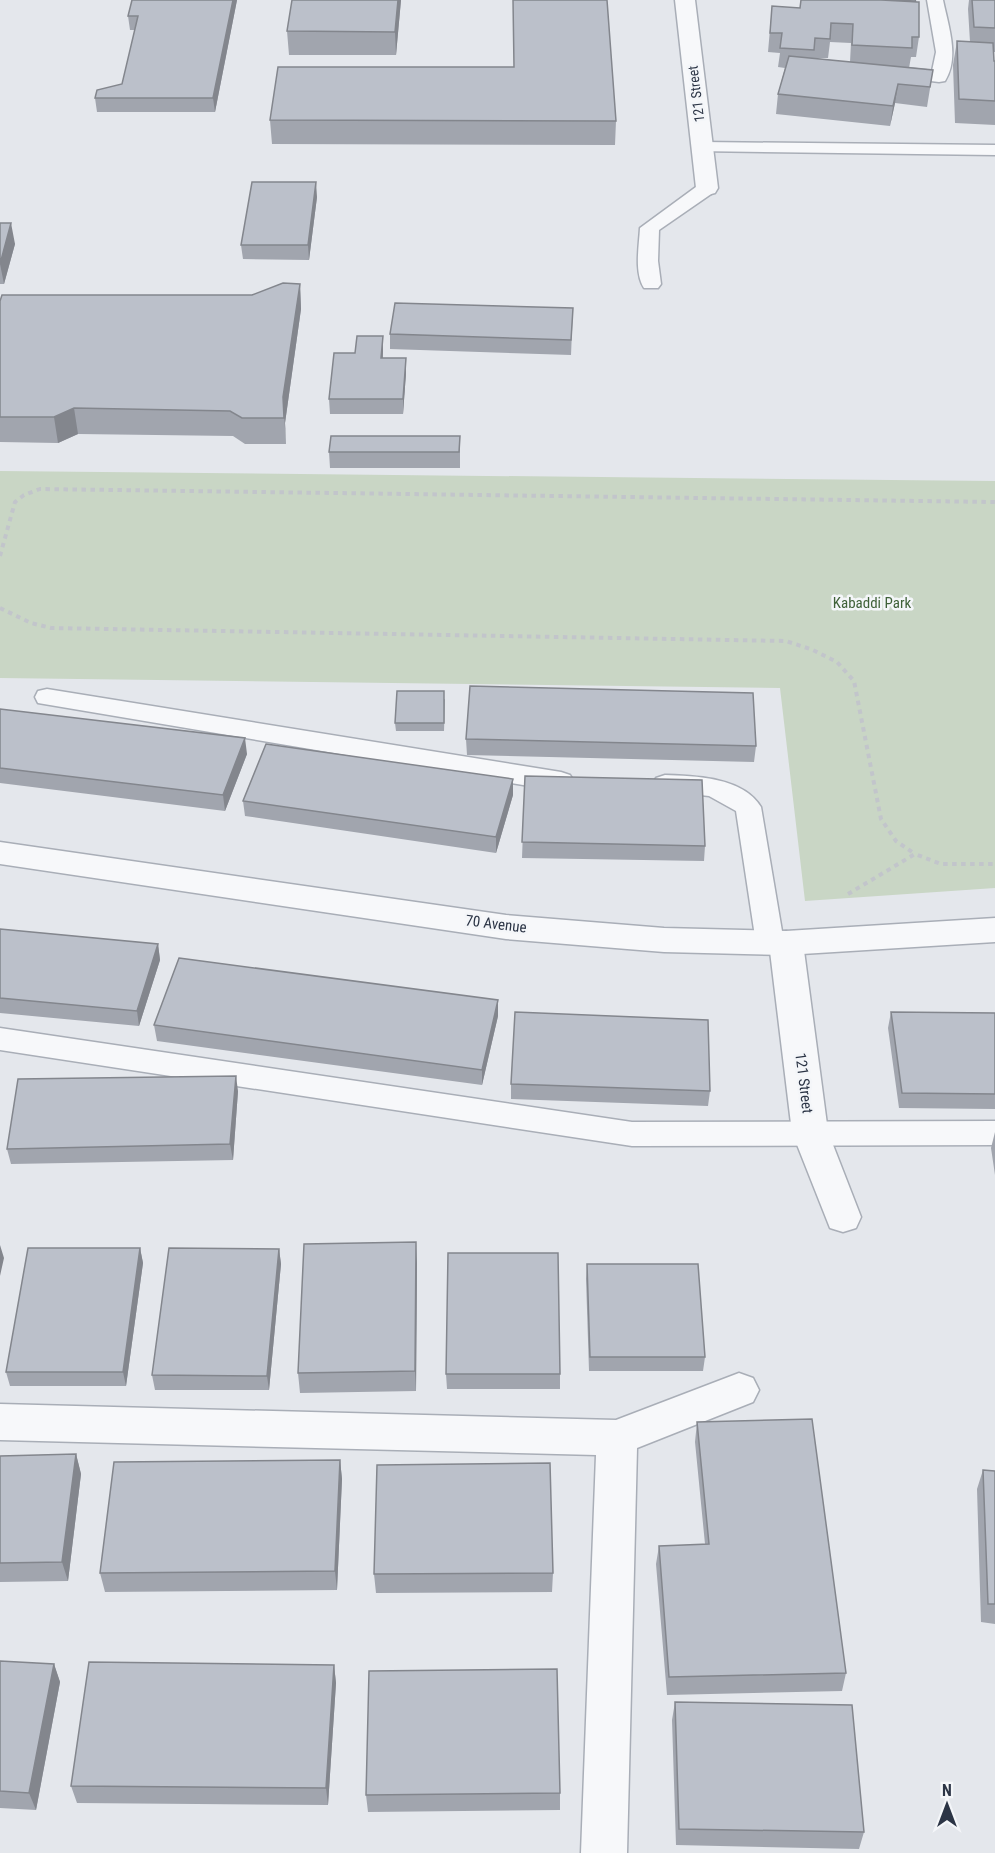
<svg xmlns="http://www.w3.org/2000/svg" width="995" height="1853" font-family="'Roboto Condensed',sans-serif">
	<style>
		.green { fill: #c9d6c5 }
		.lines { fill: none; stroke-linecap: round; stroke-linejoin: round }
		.service-casing { stroke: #a9aeb7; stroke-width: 3 }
		.minor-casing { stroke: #a9aeb7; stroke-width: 3 }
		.tertiary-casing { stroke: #a9aeb7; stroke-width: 3 }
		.path { stroke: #c2c5cb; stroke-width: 4; stroke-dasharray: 4.5 4.5; stroke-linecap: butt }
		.service { fill: #f7f8fa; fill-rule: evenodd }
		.minor { fill: #f7f8fa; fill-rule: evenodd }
		.tertiary { fill: #f7f8fa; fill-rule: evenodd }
		.wall { fill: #a1a5ae; fill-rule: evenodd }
		.shaded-wall { fill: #83868d }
		.building { fill: #bbc0ca; stroke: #83868d; stroke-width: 1.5 }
		.labels { text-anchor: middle; stroke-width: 5; stroke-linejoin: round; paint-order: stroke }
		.far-street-label { font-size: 14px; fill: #2b3445; stroke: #f4f6f9 }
		.park-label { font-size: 15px; fill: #3f6138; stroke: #f4f6f9 }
		.street-label { font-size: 15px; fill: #2b3445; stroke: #f4f6f9 }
	</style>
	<rect width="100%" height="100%" fill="#e4e7ec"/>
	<path class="green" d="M0,471L995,481V888L805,901L780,688L0,678Z"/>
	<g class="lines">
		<defs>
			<path id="service" d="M927,0H943C948,25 960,57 945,81L939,82L889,76L886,72L889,68L895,67L932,71L936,52Z
				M702,142L995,145V155L696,151L693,147L696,143Z
				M707,182L714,184L716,188L714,192L659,230L658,261L661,284L658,288H644C634,273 639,246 640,228L700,184Z
				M47,689L561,772L570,775L574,781L570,787L561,790L547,789L38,703L35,697L38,691Z
				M665,775C695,776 743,777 761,807L784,943L780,950L770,953L760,950L756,943L736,811L709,796L656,790L652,784L656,778Z
				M0,1028L632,1122L995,1121V1145L632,1146L0,1050Z"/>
			<path id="minor" d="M675,0H695L718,188L715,193L707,195L699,193L696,188Z
				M786,931L798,934L803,943L828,1132L861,1217L856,1228L843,1232L830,1228L792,1132L769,943L774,934Z
				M739,1373L753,1378L759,1390L753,1402L637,1448L627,1853H581L596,1455L0,1440V1404L616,1420Z"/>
			<path id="tertiary" d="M0,842L506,915L664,928L786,931L995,918V942L786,955L664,952L506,939L0,864Z"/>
		</defs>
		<use href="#service" class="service-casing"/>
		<use href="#minor" class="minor-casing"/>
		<use href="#tertiary" class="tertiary-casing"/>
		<path class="path" d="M0,556L15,502L24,495L40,489L995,502
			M0,608L31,623L51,628L786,641L813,650L837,662L854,681L881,819L896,841L915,854
			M848,894L915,854L941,864H995"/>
		<use href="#service" class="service"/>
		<use href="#minor" class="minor"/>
		<use href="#tertiary" class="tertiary"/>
	</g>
	<path class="wall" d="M132,0H237L215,112H97L95,98L122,84L135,30H130L128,16Z
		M401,0L396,55H289L287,31Z
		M969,0H995V52H993L994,61H995V125L955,123L953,65L957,41L970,42L968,9Z
		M772,6L800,8L919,37L916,57H911L909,68L933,70L927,107L895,103L890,126L776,114L778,94L785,68L778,67L780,53L768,52ZM830,42L851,43L850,62L813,58H828Z
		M270,120L616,121L615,145L272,144Z
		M317,197L309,260L243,259L241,245Z
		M0,223L15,244L4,284H0Z
		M300,284L301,309L285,423L286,444H245L233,436L78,434L58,443L0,442V301L252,295Z
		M573,308L571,355L390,349V334Z
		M383,351V358H406V373L403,414H330L329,399L355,353Z
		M460,436V468H330L329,452Z
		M445,699L444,731H396L395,723Z
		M0,709L247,754L225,811L0,783Z
		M466,739L756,746L754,762L467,755Z
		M525,776L705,846L704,861L522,858Z
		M513,779V795L496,853L245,816L243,801Z
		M0,929L158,944L160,960L139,1026L0,1013Z
		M891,1012L995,1013V1109L899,1108L888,1028Z
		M498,1016L482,1085L157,1041L154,1025Z
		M511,1084L710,1091L708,1106L511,1099Z
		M238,1091L233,1160L11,1164L7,1149Z
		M995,1132V1175L991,1148Z
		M140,1248L143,1263L126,1386H10L6,1372Z
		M279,1249L281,1264L269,1390H155L152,1375Z
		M417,1262L416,1391L300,1393L298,1373Z
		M587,1264L705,1357L703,1371H589L586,1279Z
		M446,1374H560V1389H447Z
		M697,1422L846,1673L842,1691L667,1695L656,1564L659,1546L705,1544L695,1442Z
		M76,1454L81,1474L68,1581L0,1582V1456Z
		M340,1460L342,1479L337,1590L105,1592L100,1573Z
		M983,1470L995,1471V1624L981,1622L977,1489Z
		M553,1573L552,1592L376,1593L374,1574Z
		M0,1661L54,1664L60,1682L36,1810L0,1808Z
		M334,1665L336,1683L328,1805L77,1803L71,1786Z
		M675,1702L864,1832L859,1849L676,1845L672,1720Z
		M560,1793V1810L368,1812L366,1795Z"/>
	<path class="shaded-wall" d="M233,0H237L215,112L213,98Z
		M398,0H401L396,55L395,32Z
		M898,84L895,103L890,126L893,106Z
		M316,182L317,197L309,260L308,245Z
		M11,223L15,244L4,284L0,264Z
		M300,284L301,309L285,423L286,444L283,397Z
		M383,336V351L382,373L381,358Z
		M406,358V373L403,414V399Z
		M74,408L78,434L58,443L54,417Z
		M245,738L247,754L225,811L223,795Z
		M513,779V795L496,853V837Z
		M158,944L160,960L139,1026L137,1011Z
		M498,1000V1016L482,1085V1070Z
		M236,1076L238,1091L233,1160L230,1144Z
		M416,1242L417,1262L416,1391L415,1371Z
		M0,1245L4,1258L0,1276Z
		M140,1248L143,1263L126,1386L123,1372Z
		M279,1249L281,1264L269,1390L267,1376Z
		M76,1454L81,1474L68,1581L62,1562Z
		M340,1460L342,1479L337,1590L335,1571Z
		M54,1664L60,1682L36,1810L29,1793Z
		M334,1665L336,1683L328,1805L326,1788Z"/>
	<path class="building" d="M132,0H233L213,98H95L97,90L122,84L138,16H128Z
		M292,0H398L395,32L287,31Z
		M513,0H607L616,121L270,120L278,67H514Z
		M801,0H881L919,2V37H912V48L852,45L853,24L831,23L830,39L815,38L814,50L780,48L782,33H770L772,6L800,8Z
		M886,0H915L916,2Z
		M972,0H995V28L974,27Z
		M957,41L993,43L994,61H995V101L959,99Z
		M789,56L933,70L930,87L898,84L893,106L778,94Z
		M252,182H316L308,245H241Z
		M0,223H11L0,264Z
		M283,283L300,284L283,397L284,418H242L230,411L74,408L54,417H0V301L2,295H252Z
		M395,303L573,308L571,340L390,334Z
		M357,336H383L381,358H406L403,399H329L334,353H355Z
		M331,436H460L459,452H329Z
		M470,686L753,693L756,746L466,739Z
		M397,691H444V723H395Z
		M0,709L245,738L223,795L0,768Z
		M266,744L513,779L496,837L243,801Z
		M525,776L702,780L705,846L522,842Z
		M0,929L158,944L137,1011L0,998Z
		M179,958L498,1000L482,1070L154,1025Z
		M515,1012L708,1020L710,1091L511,1084Z
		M891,1012L995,1013V1094L902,1093Z
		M236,1076L230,1144L7,1149L18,1079Z
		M416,1242L415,1371L298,1373L304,1244Z
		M28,1248H140L123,1372H6Z
		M169,1248L279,1249L267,1376L152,1375Z
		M448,1253H558L560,1374H446Z
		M587,1264H698L705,1357H590Z
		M812,1419L846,1673L669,1677L659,1546L709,1544L697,1422Z
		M76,1454L62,1562L0,1563V1456Z
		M340,1460L335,1571L100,1573L114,1462Z
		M550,1463L553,1573L374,1574L377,1465Z
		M983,1470L995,1471V1604H988Z
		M0,1661L54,1664L29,1793L0,1791Z
		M89,1662L334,1665L326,1788L71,1786Z
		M557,1669L560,1793L366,1795L369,1671Z
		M675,1702L852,1705L864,1832L679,1829Z"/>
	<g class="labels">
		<g class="far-street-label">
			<text transform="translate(696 94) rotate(-97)" y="5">121 Street</text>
		</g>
		<g class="park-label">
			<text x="872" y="608">Kabaddi Park</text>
		</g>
		<g class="street-label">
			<text transform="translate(496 924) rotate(7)" y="5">70 Avenue</text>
			<text transform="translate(804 1083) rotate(83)" y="5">121 Street</text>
		</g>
	</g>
	<g transform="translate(947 1805)" stroke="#f4f6f9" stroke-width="4.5" paint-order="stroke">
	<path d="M0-4.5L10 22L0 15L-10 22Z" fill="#2b3445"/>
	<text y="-9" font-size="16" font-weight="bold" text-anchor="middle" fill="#2b3445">N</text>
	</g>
</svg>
